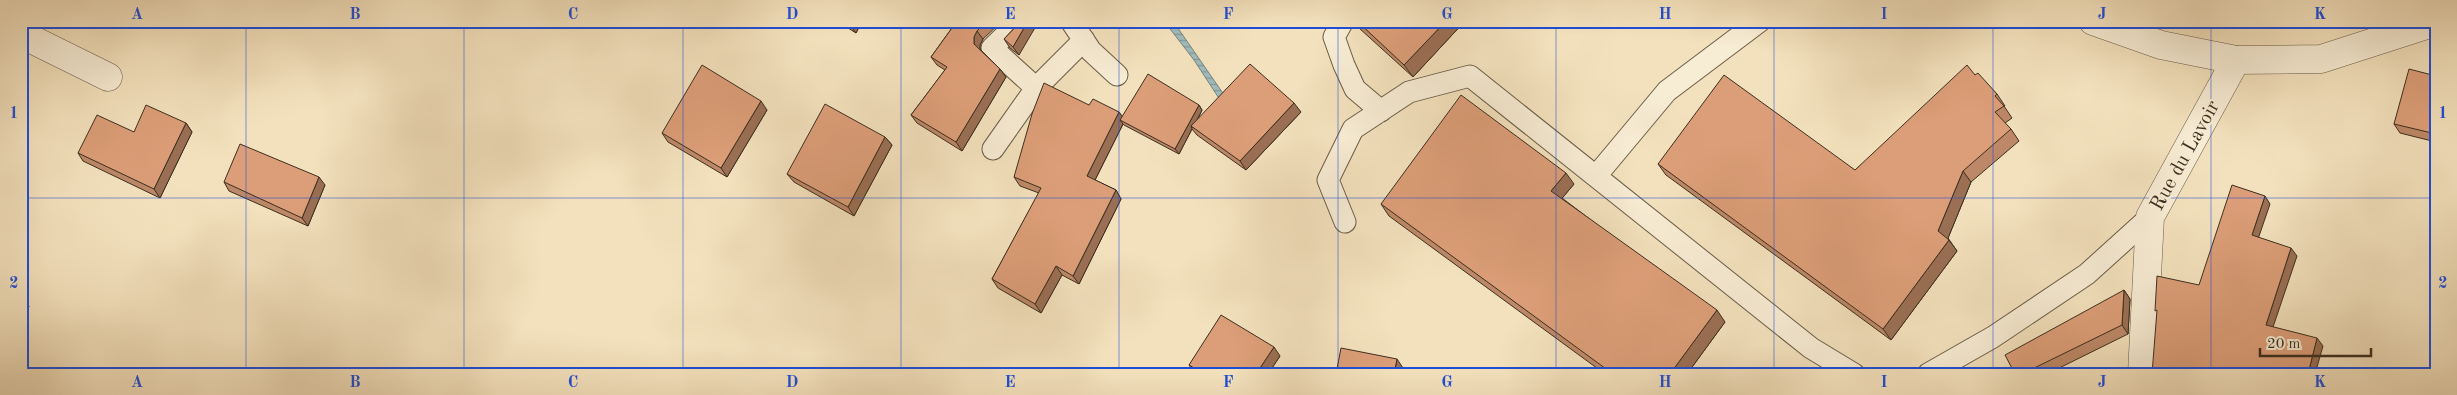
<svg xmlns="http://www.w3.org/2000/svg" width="2457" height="395" font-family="'Old Standard TT',serif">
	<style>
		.water { fill: url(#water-rules); stroke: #77837d }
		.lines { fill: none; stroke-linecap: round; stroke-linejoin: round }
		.service-casing { stroke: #6a5c46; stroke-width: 23 }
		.minor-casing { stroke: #6a5c46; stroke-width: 29 }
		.tertiary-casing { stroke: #6a5c46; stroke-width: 29 }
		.service { stroke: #f7ecd4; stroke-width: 21 }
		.minor { stroke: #f7ecd4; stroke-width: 28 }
		.tertiary { stroke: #f7ecd4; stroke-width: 28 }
		.wall { fill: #bd8867; stroke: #3c2f1f }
		.shaded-wall { fill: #9a6f54; stroke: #3c2f1f }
		.building { fill: #dc9e78; stroke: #3c2f1f }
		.grid { fill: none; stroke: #1d4ed8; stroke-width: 1; stroke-opacity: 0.55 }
		.labels { text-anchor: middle; stroke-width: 5; stroke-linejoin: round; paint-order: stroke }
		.street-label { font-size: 20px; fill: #3c2f1f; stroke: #f7ecd4 }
		.neatline { fill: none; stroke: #1d4ed8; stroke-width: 2 }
		.grid-label { font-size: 16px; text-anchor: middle; font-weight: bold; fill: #1d4ed8 }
	</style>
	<defs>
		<pattern id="water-rules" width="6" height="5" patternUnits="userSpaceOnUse" patternTransform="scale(1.25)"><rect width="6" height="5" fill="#9fbbbb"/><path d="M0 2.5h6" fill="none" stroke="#839897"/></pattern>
	</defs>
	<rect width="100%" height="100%" fill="#f3e1bd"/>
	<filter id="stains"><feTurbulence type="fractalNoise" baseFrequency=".004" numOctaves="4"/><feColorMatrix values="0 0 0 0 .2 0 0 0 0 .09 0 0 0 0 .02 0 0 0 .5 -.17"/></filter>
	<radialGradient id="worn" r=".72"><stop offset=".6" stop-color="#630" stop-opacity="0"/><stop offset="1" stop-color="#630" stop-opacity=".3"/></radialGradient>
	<path class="water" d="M1164,21H1173L1229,102L1224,106L1194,60Z"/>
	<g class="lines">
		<defs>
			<path id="service" d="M1020,21L992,48L1036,88L1084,40
				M1071,21L1091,51L1117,75
				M1343,21L1334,37L1344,65L1355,89L1381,111
				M993,149L1036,88
				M1596,176L1667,91L1760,21
				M1345,222L1328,180L1353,129L1409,92L1470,76L1811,348L1854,374
				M1928,374L1993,337L2087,274L2150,217"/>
			<path id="minor" d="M21,34L108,77
				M2142,374L2150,217L2236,60"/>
			<path id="tertiary" d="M2093,21L2161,45L2236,60L2321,59L2436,22"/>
		</defs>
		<use href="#service" class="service-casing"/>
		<use href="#minor" class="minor-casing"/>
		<use href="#tertiary" class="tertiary-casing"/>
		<use href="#service" class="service"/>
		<use href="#minor" class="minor"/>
		<use href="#tertiary" class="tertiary"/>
	</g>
	<path class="wall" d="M837,21H862L856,33Z
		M957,21H1002L983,39L980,45V49L1000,69L1006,77L962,151L917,123L911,115L945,70L937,65L931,57Z
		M1021,21L1019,55L1010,48L1004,39Z
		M1355,21H1465L1413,77L1359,28Z
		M1975,75L1997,94L2005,106H2004L2012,118L2005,123L2011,129L2019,141L1971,182L1948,238L1957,251L1891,340L1666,175L1658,164L1855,170Z
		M2436,76V142L2400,133L2394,124Z
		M1089,105L1119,112L1122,117L1199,105L1202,110L1198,119L1301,112L1246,170L1197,135L1192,129L1179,154L1124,125L1123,124L1095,180L1116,190L1121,199L1079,284L1062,275L1041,313L998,288L992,279L1039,193L1020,186L1014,177Z
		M767,110L727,177L668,142L662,133Z
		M186,123L192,132L160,198L83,161L78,153L134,132Z
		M885,137L892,145L854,216L794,182L787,174Z
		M224,182L325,185L308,226L229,191Z
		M1574,184L1562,198L1725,322L1687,374H1605L1389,216L1381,204Z
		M2124,290L2130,299L2128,334L2047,374H2015Z
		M21,292L29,307L21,312Z
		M1280,356L1268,374H1195L1189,365Z"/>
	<path class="shaded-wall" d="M851,21H862L856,33L849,24Z
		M1028,21H1039L1019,55L1013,47Z
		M1446,21H1465L1413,77L1404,65Z
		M977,31L983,39L980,45V52L974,44V37Z
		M1000,69L1006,77L962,151L956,142Z
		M761,101L767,110L727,177L721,168Z
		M1294,103L1301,112L1246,170L1240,161Z
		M1199,105L1202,110L1193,128L1191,126L1192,129L1179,154L1175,149Z
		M1119,112L1125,120H1120L1123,124L1093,184L1087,176Z
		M186,123L192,132L160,198L154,189Z
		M885,137L892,145L854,216L848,207Z
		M1963,171L1971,182L1946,243L1938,231Z
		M1566,173L1574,184L1559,202L1551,191Z
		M319,177L325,185L308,226L302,218Z
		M1116,190L1121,199L1079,284L1073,276Z
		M2265,196L2270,204L2257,242L2252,235Z
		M1949,240L1957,251L1891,340L1883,329Z
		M2291,248L2297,256L2271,333L2266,325Z
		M1056,266L1062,275L1041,313L1035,304Z
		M2124,290L2130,299L2128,334L2122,325Z
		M21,292L29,307L21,295Z
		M1717,310L1725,322L1687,374H1670Z
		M2317,338L2323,346L2315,374H2308Z
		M1274,347L1280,356L1268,374H1256Z
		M1397,359L1403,368L1402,374H1394Z"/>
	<path class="building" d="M845,21H851L849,24Z
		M957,21H987L977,31L974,37V44L1000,69L956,142L911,115L947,67L931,57Z
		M1021,21H1028L1013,47L1004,39Z
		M1357,21H1446L1404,65Z
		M1250,64L1294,103L1240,161L1191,126Z
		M702,65L761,101L721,168L662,133Z
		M1967,65L1975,75L1978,73L1997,94L1995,96L2004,106L1995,112L2011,129L1963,171L1938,231L1949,240L1883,329L1658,164L1724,75L1855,170Z
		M2409,69L2436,76V134L2394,124Z
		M1148,74L1199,105L1175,149L1120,120Z
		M1044,83L1089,105L1093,99L1119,112L1087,176L1116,190L1073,276L1056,266L1035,304L992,279L1041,188L1014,177L1032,114Z
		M1461,95L1566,173L1551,191L1717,310L1670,374H1613L1381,204Z
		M825,104L885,137L848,207L787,174Z
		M146,105L186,123L154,189L78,153L97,115L134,132Z
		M240,144L319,177L302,218L224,182Z
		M2232,185L2265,196L2252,235L2291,248L2266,325L2317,338L2308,374H2152L2157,310L2155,311L2157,276L2199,285Z
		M2124,290L2122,325L2022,374H2015L2005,355Z
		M1221,315L1274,347L1256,374H1204L1189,365Z
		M1341,348L1397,359L1394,374H1336Z"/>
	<path class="grid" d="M246,21V374M464,21V374M683,21V374M901,21V374M1119,21V374M1338,21V374M1556,21V374M1774,21V374M1993,21V374M2211,21V374M21,198H2436"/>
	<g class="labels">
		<g class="street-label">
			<text transform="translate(2184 155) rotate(-61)" y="7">Rue du Lavoir</text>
		</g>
	</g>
	<rect width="2457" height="395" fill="none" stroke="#f3e1bd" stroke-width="55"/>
	<path d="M2260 348v8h111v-8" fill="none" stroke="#3c2f1f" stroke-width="2.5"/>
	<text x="2267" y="348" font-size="15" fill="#3c2f1f" stroke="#f7ecd4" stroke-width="4" paint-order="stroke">20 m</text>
	<rect x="28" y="28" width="2402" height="340" class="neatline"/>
	<g class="grid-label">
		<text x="137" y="19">A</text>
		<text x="355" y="19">B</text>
		<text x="573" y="19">C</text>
		<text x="792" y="19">D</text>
		<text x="1010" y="19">E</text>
		<text x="1228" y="19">F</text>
		<text x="1447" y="19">G</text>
		<text x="1665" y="19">H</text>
		<text x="1884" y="19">I</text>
		<text x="2102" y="19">J</text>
		<text x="2320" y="19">K</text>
		<text x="14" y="118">1</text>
		<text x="2443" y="118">1</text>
		<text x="14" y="288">2</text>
		<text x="2443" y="288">2</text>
		<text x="137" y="387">A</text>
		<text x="355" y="387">B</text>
		<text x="573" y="387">C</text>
		<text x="792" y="387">D</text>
		<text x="1010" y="387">E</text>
		<text x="1228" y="387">F</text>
		<text x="1447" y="387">G</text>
		<text x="1665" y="387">H</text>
		<text x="1884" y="387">I</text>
		<text x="2102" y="387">J</text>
		<text x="2320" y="387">K</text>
	</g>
	<rect width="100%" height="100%" filter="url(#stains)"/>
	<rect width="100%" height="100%" fill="url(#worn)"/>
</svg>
